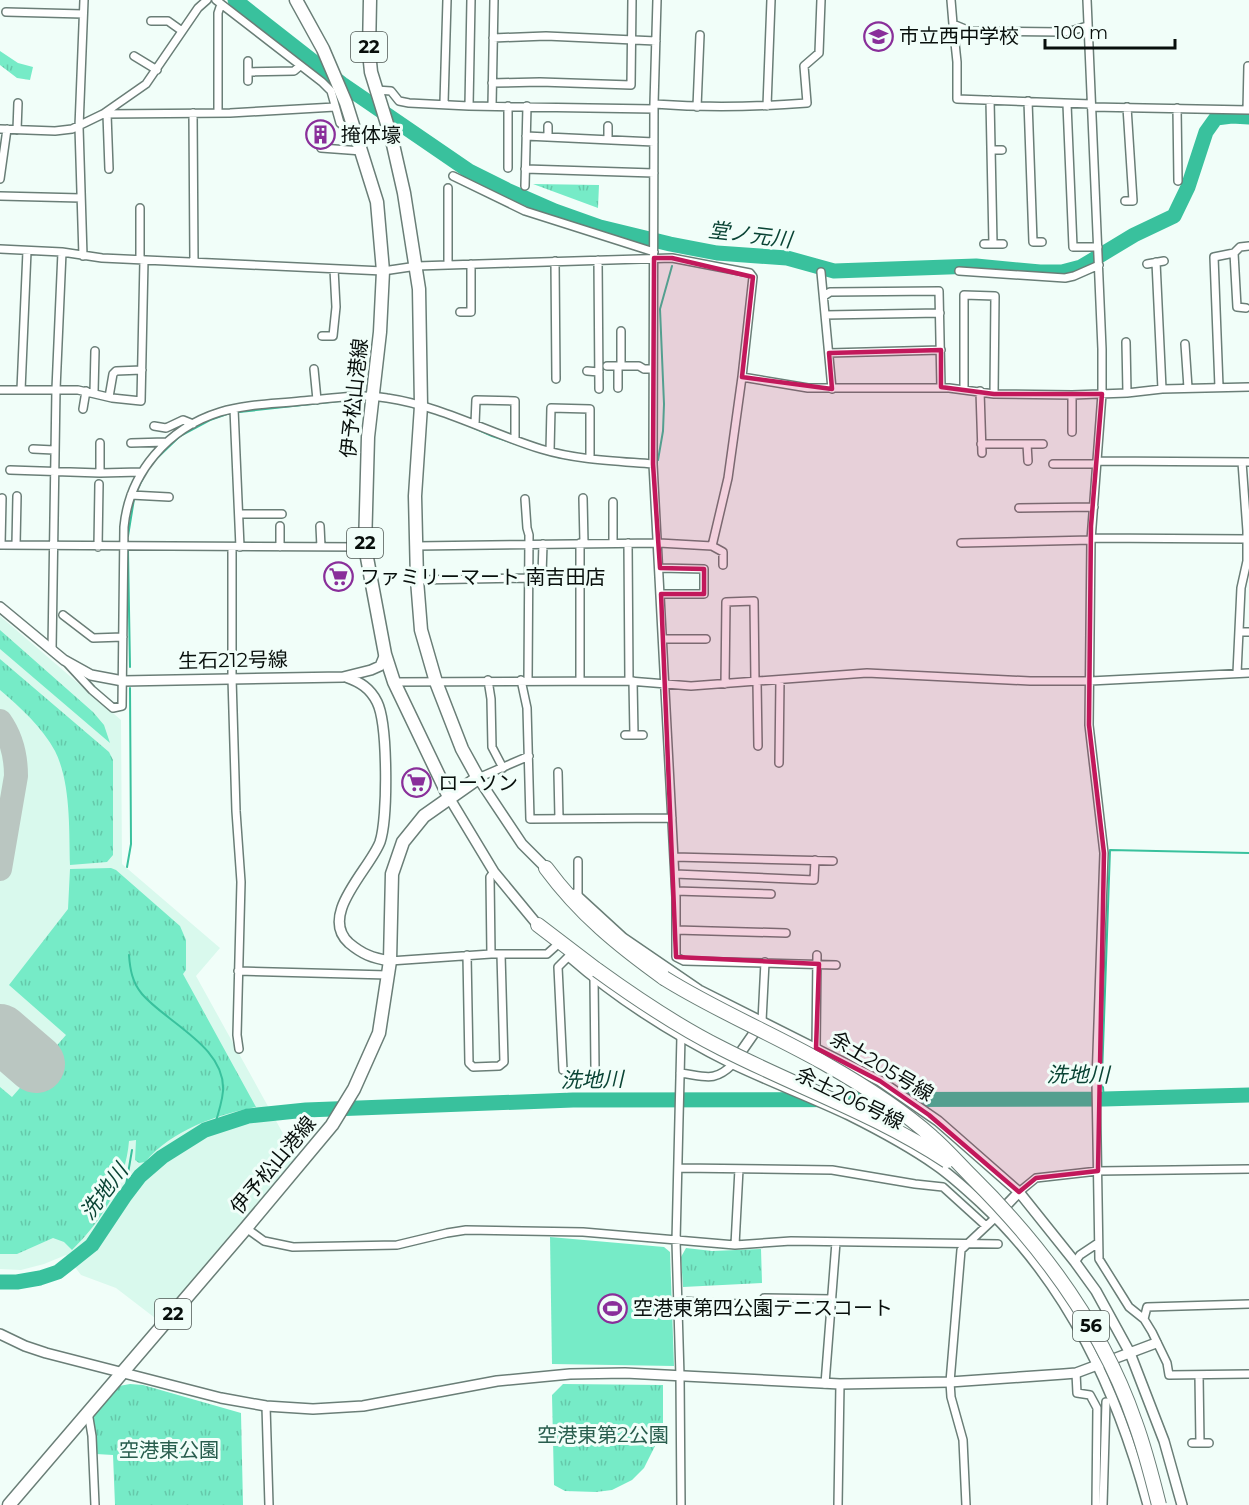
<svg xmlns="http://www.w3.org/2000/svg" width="1249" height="1505" font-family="Montserrat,'Noto Sans JP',sans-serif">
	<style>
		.built { fill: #d9f9ed }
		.grass { fill: url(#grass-tufts) }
		.pitch { fill: #76ebc7 }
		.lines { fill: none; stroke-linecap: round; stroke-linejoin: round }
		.stream { stroke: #39c19d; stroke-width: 2 }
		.river { stroke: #39c19d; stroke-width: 15 }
		.taxiway { stroke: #bac6c1; stroke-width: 24 }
		.runway { stroke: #bac6c1; stroke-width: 58 }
		.minor-casing { stroke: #6a7e77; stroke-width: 10 }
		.tertiary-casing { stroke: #6a7e77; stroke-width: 12 }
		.primary-casing { stroke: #6a7e77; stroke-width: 15 }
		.motorway-casing { stroke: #6a7e77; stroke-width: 16 }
		.minor { stroke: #fff; stroke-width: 7 }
		.tertiary { stroke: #fff; stroke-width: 9 }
		.primary { stroke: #fff; stroke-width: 12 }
		.motorway { stroke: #fff; stroke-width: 14 }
		.motorway-bridge-casing { stroke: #6a7e77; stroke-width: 16; stroke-linecap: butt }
		.motorway-bridge { stroke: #fff; stroke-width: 14 }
		.marked { fill: #c2185b; fill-opacity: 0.2; stroke: #c2185b; stroke-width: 4.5; stroke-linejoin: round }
		.labels { text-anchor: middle; stroke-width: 6; stroke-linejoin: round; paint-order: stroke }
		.shield { fill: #f1fef9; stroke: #4e5753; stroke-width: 1.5 }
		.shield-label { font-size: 18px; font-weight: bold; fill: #080f0c }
		.poi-label { font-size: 20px; fill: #080f0c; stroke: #f1fef9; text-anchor: start }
		.street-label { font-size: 20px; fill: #080f0c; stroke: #f1fef9 }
		.park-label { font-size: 20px; fill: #285d4d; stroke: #f1fef9 }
		.water-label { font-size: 21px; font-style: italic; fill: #0a4435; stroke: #f1fef9 }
	</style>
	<defs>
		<pattern id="grass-tufts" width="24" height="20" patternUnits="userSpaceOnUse" patternTransform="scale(1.5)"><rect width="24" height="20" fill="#76ebc7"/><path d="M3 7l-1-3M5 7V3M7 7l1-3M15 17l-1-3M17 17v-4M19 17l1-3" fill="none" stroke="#65c8aa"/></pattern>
	</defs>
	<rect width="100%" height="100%" fill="#f1fef9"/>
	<path class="built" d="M0,616L121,720L122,864L220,948L196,976L296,1157L159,1321L116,1288L81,1275L66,1255L44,1264L21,1270L0,1269Z"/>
	<path class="grass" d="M0,51L18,63L33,67L30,80L17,78L0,65Z
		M533,184L599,185L598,208Z
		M0,630L93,712L104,725L110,743L0,649Z
		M0,659L109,752L113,760V855L107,862L70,865C69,830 71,783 55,751C42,727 21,708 0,690Z
		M111,868L116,870L180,926L186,940V970L183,974L256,1107C216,1115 172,1130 145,1162L139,1163L135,1160L136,1140L129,1141C126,1182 101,1222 72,1250L64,1242L53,1238L17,1254H0V1087L12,1097L66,1035L9,985L68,909L70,869Z
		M686,1248L712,1251L761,1249L762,1283L683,1287L681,1257Z
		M130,1384L143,1385L241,1413L243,1505H115L113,1455L96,1454L91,1415L119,1386Z
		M563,1384L663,1385V1430L644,1468L632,1480L612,1490L596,1492L565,1491L554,1485L552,1395Z"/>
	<path class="pitch" d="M550,1237L664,1247L670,1252L674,1366L552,1364Z"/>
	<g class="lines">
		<path class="stream" d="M472,427L492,436L537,451
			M557,457L589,462
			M658,460L663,431L664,404L660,309L672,266
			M154,461L180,436L210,420L230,413L339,401H363
			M139,486L143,478
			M128,536L134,499
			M128,551L130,667
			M127,867L131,844L130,688
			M129,955C130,969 132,982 142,994C167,1023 226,1047 223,1091C222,1103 218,1115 214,1127
			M1104,1099L1102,1076L1110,850L1249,853
			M124,1197L132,1150"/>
		<path class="river" d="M235,0L342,84L469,171L507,190L555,211L600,227L670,244L717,253L787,258L834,271L976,266L1040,272H1062L1081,267L1134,235L1174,216L1188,187L1206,132L1216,118L1232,116L1249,117
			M0,1282H17L40,1278L58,1272L92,1245L124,1197L140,1176L162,1157L205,1130L248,1116L306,1110L573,1100L1104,1099L1249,1095"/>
		<path class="taxiway" d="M0,721C12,738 16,755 16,776L0,869"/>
		<path class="runway" d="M0,1033L36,1064"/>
		<defs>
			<path id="minor" d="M216,0L322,82L331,91L340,123L345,127L354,128
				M657,0L654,104L653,464L676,897V957L684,961L836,965
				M951,0L953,24L970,31L1062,32L1071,31L1087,26
				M1087,0L1102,349V394L1091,540L1089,725L1104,853L1096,1081L1099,1259L1129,1307L1144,1319L1152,1332L1167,1363L1169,1375L1249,1374
				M6,12L83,14
				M151,21H168L182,31
				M953,24L957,62V99L1091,104
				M493,38L546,36L656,41
				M134,56L157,70
				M248,72L294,71L300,66
				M248,81V61
				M492,83L540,82L631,85L632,0
				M376,90L391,91L399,101L409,103L469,106L654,109
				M990,100L993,244
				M1028,101L1033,242H1042
				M444,103L447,0
				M654,104C706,108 756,107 807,103L804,66L819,53L821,0
				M1067,104L1073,247H1098
				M469,106L471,0
				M492,106L494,0
				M508,106V168
				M767,106L771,0
				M697,107L700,35
				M1091,107L1249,110
				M1177,108L1178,181
				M1247,110L1248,66
				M193,113L194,262
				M218,113V13L221,4
				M104,114L230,113L335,107
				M107,114L109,169
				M548,126V137
				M0,129L55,131L72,129L103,114L146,84L198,8L207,0
				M17,130L18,103
				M526,136L654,142
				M608,140V126
				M321,148L362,151
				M991,150H1002
				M525,169L654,173
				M453,176L525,211L654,252
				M0,179L7,129
				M525,186L527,106
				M0,196L81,198
				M1125,201H1133L1127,107
				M984,244H1003
				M0,249L62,252L102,258L383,271L417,266L448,265L672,258L750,273L753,277L742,377L808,388H949L994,394L1072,395L1127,393L1162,389L1249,387
				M83,256L79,127L84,0
				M140,259V208
				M598,260L599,389
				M555,261L556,379
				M1156,262L1162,389
				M1147,264L1164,261
				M448,265V188
				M959,271L1065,278L1074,276L1099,265
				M821,272L832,389
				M824,296L830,292L939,291L941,388
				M1246,308L1237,307L1234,253L1240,247L1249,246
				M460,312H471V264
				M825,315L940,313
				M621,331V366
				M322,336H333L336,307L334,269
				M1126,342L1127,393
				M1185,344L1188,388
				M829,353L941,350
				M607,366H639L644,369H653
				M618,366V388
				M314,369L317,400
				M587,371L599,372
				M1219,387L1214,257L1234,253
				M0,390H78L112,398L141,401L144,260
				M21,390L27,251
				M964,390V295L995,296L994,394
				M980,391L982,453
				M94,392L95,351
				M1072,395V432
				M109,397L113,374L116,371L142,370
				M83,409L86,391
				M234,409L240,547
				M475,424L476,400L515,401V439
				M154,426L166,428L183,420L193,424
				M100,443V473L141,472
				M131,443L166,442
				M981,444H1043
				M1027,444L1028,461
				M33,449L54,450
				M550,451L551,408L590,409V458
				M1097,461L1249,462
				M1053,464H1097
				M10,470L100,473
				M131,495L169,497
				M583,498L584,543
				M525,499L527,528L529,535L528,680
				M613,502V543
				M1019,508L1094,507
				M239,514H282
				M280,526V547
				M320,526L321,547
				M1091,538L1247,539
				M628,543L629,681
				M961,543L1091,540
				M0,545L365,547
				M1,545L2,498
				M16,545L17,496
				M416,546L659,543L712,546L728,478L742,377
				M712,546L723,552V565
				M98,547L99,484
				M232,547V678L236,811L241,882L237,1035L239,1049
				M660,568L704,569V594H661
				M542,575L543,544
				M417,580L528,578
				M63,615L93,638L123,637
				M1239,632H1249
				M663,639H706
				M52,650L56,389L62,252
				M68,664L92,690L113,708L122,706L124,527C129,473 168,428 220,412C246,404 274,404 301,401C328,399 359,393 387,398C441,406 489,433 541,449C577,460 616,461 653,464
				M1237,673L1241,588L1247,561V531L1242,462
				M488,680L491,699L492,747L503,768
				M521,680L527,708L530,819L672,818
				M580,681V543
				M633,681L634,735
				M394,682L629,681L691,686L867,673L1030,681H1090L1249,673
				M757,682L758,746
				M725,684L726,602L754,601L755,682
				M625,735H643
				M779,763L780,680
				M558,772L559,818
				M478,778L529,756
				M674,857L833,861
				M578,861V897
				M675,874L814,880L815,860
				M676,891L771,894
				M676,930L786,933
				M491,954L490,877L494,872
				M467,955L469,1063L473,1067L499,1066L504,1062L501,954
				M390,961L491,954H547L557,945
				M238,971L388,975
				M594,978L595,1068
				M762,1021L765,962
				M816,1048L817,955
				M563,1070L558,967L569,956
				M680,1073C705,1076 714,1083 733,1064
				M679,1168L832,1170L915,1184L943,1187L986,1226
				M1019,1192L1036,1178L1098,1171L1249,1169
				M246,1228L264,1241L293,1247L397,1245L447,1233L466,1230L583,1232L735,1245L791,1241L998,1244
				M735,1245L739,1169
				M1075,1262L1080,1255L1098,1243
				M678,1301L741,1304L764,1308V1298L832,1299
				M1144,1319L1147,1307L1249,1304
				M1076,1373L1077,1393L1090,1395L1097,1408L1096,1505
				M1199,1375L1200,1443
				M825,1384L836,1242
				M266,1406L269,1505
				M88,1412L92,1436L95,1505
				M1192,1443H1209
				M681,1505L680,1376L676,1241L681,1036
				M838,1505L840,1384
				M966,1505L963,1440L951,1397L950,1382L961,1250L996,1217
				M1103,1505L1106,1402"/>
			<path id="tertiary" d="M0,607L64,660L91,675L123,681L343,677L371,670L380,666L385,654
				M346,677C360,682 370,688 377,702C388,724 388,818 380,842C370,869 318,915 349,943C362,954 372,958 390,961
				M478,778L522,844L549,871
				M450,799L494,872L541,929
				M575,894L623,938L699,990L880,1081L938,1121L1019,1192L1075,1262L1096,1291L1130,1353L1164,1441L1182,1505
				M570,957C619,1000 675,1035 733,1064C771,1082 811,1097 849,1115C879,1130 909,1146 936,1165C952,1176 967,1190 981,1203C1069,1285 1117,1391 1148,1505
				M736,1059L759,1026
				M999,1213L1019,1192
				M0,1334L25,1346L46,1353L221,1398L266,1406L313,1409L363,1406L497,1381L570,1374L625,1373L840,1384L950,1382L1064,1374L1076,1373L1156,1343"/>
			<path id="primary" d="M296,0L323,49L346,103L377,202L383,271L380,332L368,437L365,547L385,654L394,682L450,799
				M9,1505L246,1228L332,1125L354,1089L379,1033L390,961L392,874L403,842L424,816L478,778L462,749L436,682L421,630L417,580L415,496L421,406L419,289L404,193L392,140L371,72L369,52L370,0"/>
			<path id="motorway" d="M546,868C580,914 618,945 664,978
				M538,925L597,970"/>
		</defs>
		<use href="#minor" class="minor-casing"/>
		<use href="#tertiary" class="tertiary-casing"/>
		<use href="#primary" class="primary-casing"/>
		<use href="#motorway" class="motorway-casing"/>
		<use href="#minor" class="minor"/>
		<use href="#tertiary" class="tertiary"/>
		<use href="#primary" class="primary"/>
		<use href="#motorway" class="motorway"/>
		<defs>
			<path id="motorway-bridge" d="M597,970C637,999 677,1026 721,1048C797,1087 876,1114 947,1161
				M664,978C715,1010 771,1033 824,1063C861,1084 900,1108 932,1137C946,1149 958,1163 971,1176C1042,1246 1102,1326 1135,1422C1145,1449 1152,1477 1159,1505"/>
		</defs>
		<use href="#motorway-bridge" class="motorway-bridge-casing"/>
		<use href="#motorway-bridge" class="motorway-bridge"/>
	</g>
	<path class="marked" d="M654,258H672L753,277L742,377L832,389L829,353L941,350V387L994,394H1102L1091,526L1089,725L1104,853L1098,1171L1036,1178L1019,1192L929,1115L880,1081L816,1048L819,964L676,957L661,594H704V569L660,568L653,464Z"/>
	<defs>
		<symbol id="school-ring" viewBox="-11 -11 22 22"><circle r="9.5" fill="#f1fef9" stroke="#892f9a" stroke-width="1.5"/><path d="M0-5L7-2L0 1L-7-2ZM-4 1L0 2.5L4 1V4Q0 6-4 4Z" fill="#892f9a"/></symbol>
		<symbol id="building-ring" viewBox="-11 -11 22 22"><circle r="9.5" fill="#f1fef9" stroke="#892f9a" stroke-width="1.5"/><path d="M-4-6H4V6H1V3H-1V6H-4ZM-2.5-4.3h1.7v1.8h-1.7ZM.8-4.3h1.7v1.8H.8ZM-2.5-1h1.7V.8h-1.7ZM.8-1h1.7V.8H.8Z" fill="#892f9a"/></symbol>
		<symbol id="supermarket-ring" viewBox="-11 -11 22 22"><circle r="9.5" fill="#f1fef9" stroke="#892f9a" stroke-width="1.5"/><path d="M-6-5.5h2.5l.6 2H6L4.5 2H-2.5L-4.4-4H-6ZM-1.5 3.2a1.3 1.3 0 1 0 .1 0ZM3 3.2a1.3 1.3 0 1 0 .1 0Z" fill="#892f9a"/></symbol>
		<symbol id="stadium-ring" viewBox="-11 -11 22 22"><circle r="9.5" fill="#f1fef9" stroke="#892f9a" stroke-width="1.5"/><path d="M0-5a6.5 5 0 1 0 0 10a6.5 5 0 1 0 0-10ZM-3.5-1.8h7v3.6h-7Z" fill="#892f9a"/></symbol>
	</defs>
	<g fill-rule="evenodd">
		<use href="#school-ring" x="862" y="20" width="33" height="33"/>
		<use href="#building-ring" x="304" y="118" width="33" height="33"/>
		<use href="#supermarket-ring" x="322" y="560" width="33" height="33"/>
		<use href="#supermarket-ring" x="400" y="766" width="33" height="33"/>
		<use href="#stadium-ring" x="596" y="1292" width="33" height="33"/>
	</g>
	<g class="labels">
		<g class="shield">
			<rect x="351" y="32" width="36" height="30" rx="4.5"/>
			<rect x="347" y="528" width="36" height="30" rx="4.5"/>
			<rect x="155" y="1299" width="36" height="30" rx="4.5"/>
			<rect x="1073" y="1311" width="36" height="30" rx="4.5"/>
		</g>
		<g class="shield-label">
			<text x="369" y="53">22</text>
			<text x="365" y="549">22</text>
			<text x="173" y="1320">22</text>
			<text x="1091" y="1332">56</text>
		</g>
		<g class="poi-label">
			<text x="899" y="43">市立西中学校</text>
			<text x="341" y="142">掩体壕</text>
			<text x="360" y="584">ファミリーマート 南吉田店</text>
			<text x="438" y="790">ローソン</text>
			<text x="633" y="1315">空港東第四公園テニスコート</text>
		</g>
		<g class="street-label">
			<text transform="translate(354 398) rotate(-84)" y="7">伊予松山港線</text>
			<text transform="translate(233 660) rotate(-1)" y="7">生石212号線</text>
			<text transform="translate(882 1066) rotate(31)" y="7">余土205号線</text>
			<text transform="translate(850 1098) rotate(26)" y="7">余土206号線</text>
			<text transform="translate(273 1165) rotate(-50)" y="7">伊予松山港線</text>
		</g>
		<g class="park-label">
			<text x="603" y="1442">空港東第2公園</text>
			<text x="169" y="1457">空港東公園</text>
		</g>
		<g class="water-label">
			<text transform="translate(750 235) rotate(7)" y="7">堂ノ元川</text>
			<text x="1078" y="1082">洗地川</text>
			<text transform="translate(592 1080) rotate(-1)" y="7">洗地川</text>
			<text transform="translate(104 1192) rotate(-53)" y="7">洗地川</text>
		</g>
	</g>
	<path d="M1045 39v9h130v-9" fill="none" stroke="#080f0c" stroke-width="3"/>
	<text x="1054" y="39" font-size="18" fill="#080f0c" stroke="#f1fef9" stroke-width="4.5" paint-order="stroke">100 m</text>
</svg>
